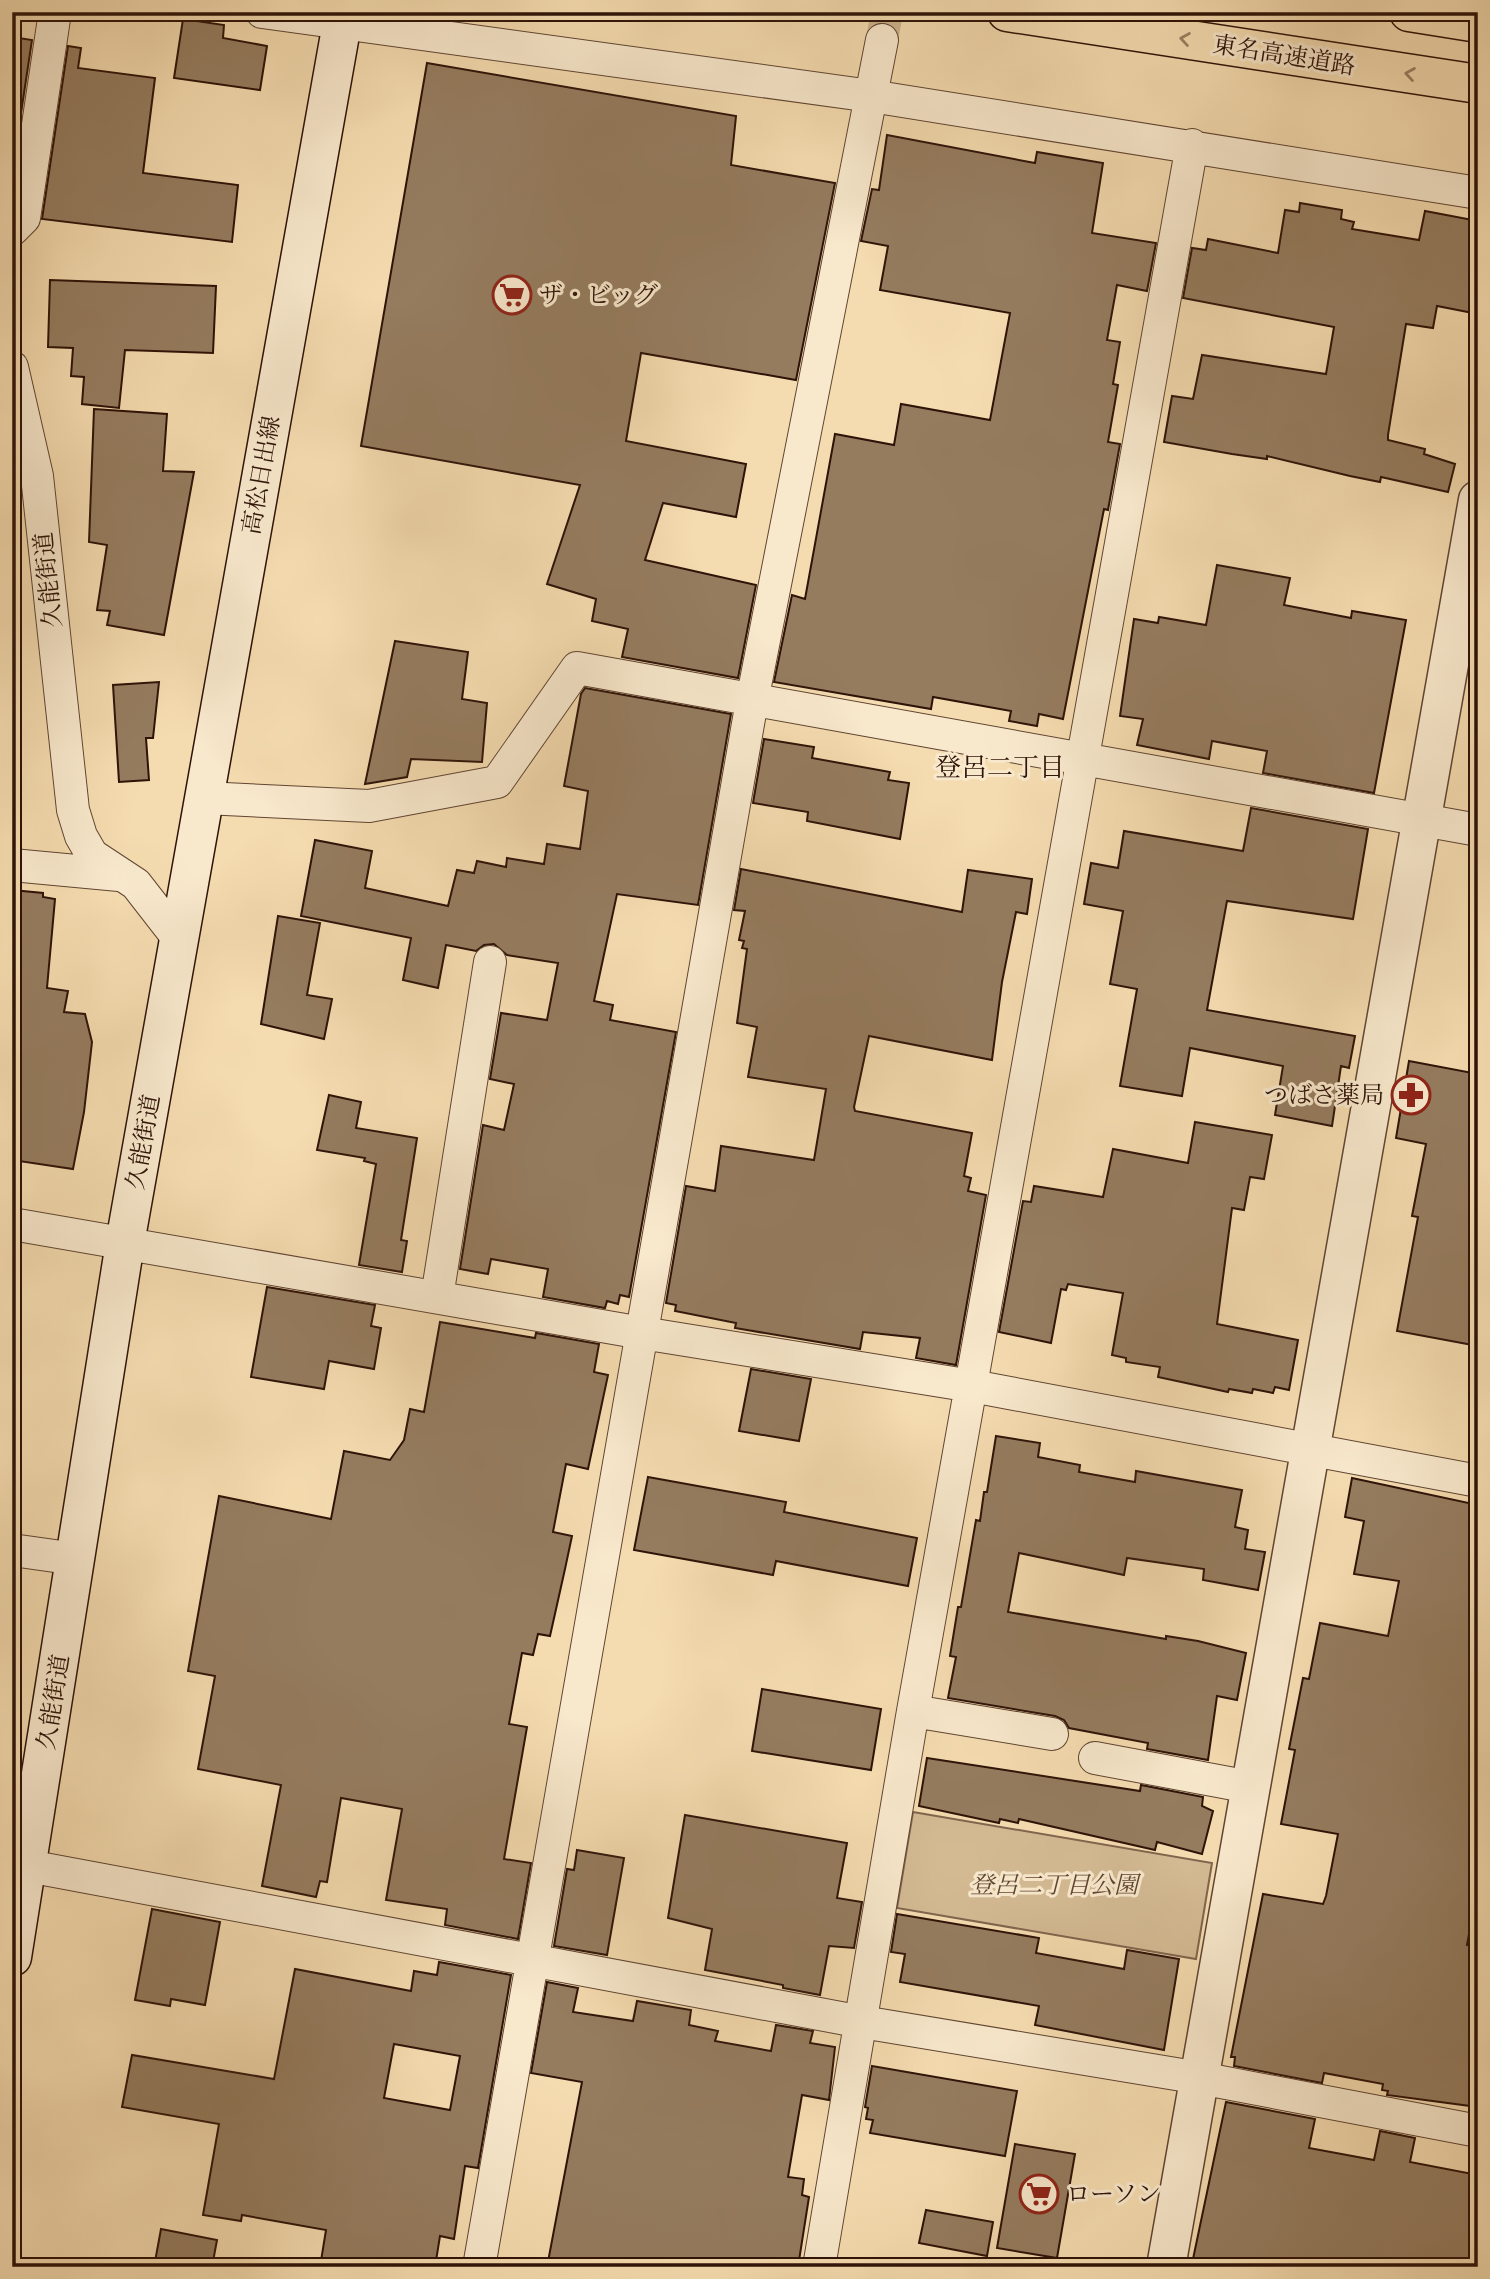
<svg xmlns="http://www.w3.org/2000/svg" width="1490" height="2279" font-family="'Sorts Mill Goudy','Noto Serif JP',serif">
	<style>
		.green { fill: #d3ba93; stroke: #80664e; stroke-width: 2 }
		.building { fill: #957c5f; stroke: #2e1308; stroke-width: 2; fill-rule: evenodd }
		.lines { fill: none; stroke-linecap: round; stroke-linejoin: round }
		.minor-tunnel { stroke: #cdb48e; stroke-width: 32; stroke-dasharray: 32 16; stroke-linecap: butt }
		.minor-casing { stroke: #604532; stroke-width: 34 }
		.tertiary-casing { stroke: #604532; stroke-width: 41 }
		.secondary-casing { stroke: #2e1308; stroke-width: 41 }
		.motorway-casing { stroke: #2e1308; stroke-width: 41 }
		.minor { stroke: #f8e8cc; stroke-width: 32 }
		.tertiary { stroke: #f8e8cc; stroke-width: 38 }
		.secondary { stroke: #f8e8cc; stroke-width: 38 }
		.motorway { stroke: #f5dcb0; stroke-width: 38 }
		.oneway { stroke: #9b8264 }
		.labels { text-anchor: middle; stroke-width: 6; stroke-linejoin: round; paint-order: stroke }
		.street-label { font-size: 24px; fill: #2e1308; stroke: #f8e8cc }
		.poi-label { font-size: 24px; fill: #2e1308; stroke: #f8e8cc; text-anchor: start }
		.park-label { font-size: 24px; font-style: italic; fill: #604532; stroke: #f8e8cc }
		.neighbourhood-label { font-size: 26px; fill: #2e1308; stroke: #f8e8cc }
	</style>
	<rect width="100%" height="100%" fill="#f5dcb0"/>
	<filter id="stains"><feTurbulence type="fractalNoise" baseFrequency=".00286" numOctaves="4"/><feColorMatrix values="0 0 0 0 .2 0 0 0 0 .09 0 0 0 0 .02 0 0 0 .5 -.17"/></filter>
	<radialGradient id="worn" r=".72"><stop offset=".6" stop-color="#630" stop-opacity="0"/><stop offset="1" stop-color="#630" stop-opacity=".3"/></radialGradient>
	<path class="green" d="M913,1812L1212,1863L1196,1959L897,1908Z"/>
	<path class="building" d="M183,19L224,25L223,38L267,46L260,90L174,78Z
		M12,37L32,40L12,173Z
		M68,46L81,48L78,68L155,78L143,173L238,185L232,242L42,219Z
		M427,63L736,116L731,165L835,183L796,380L641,353L626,441L746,464L736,517L663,503L645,560L756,585L738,678L622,657L628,629L592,621L596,599L547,584L580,485L361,446Z
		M887,135L1035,163L1037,152L1103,163L1092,233L1156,243L1147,291L1117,285L1107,340L1120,342L1113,384L1118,385L1108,442L1120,444L1108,510L1104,509L1063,719L1039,714L1037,726L1009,721L1011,711L933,697L931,709L774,682L792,595L805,599L835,434L894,445L901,404L990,420L1010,313L880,290L888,246L861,241L872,189L879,190Z
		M1300,203L1342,210L1341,219L1354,222L1352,229L1419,240L1425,211L1478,221V314L1437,306L1433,328L1406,324L1388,435V440L1425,449L1424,454L1455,464L1448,492L1381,477L1380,482L1350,476L1267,456V459L1232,454L1164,442L1172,396L1193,399L1202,355L1326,374L1334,327L1183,298L1192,248L1206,250L1208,239L1278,253L1285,210L1299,212Z
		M50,280L216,286L213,353L125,350L119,408L82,404L84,377L71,376L73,348L48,347Z
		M94,409L167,414L163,471L194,472L164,635L107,625L110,611L97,610L107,545L89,542Z
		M1217,565L1290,578L1284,605L1351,618L1352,611L1406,620L1374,793L1263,773L1267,751L1212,741L1209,759L1137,745L1143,719L1120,716L1134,619L1158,623L1159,617L1206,625Z
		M395,641L468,652L462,699L487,703L482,762L411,759L407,777L365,784Z
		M159,682L153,738H146L149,780L119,782L113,685Z
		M585,688L731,714L698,905L617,894L594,1001L613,1005L610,1020L676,1032L629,1297L620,1295L618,1304L607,1301L605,1308L543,1297L548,1269L491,1259L488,1274L460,1269L483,1125L504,1130L514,1084L490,1079L501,1013L547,1020L558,963L507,955L494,944L484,945L476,951L446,945L438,988L403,980L411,938L301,916L315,840L372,851L365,888L448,906L457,870L474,873L477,861L506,867L507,858L544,864L547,844L580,849L588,791L564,786L581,694Z
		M764,739L814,747L812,758L890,772L888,780L909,783L900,839L807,821L808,812L753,803Z
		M1251,808L1368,829L1353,919L1227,901L1207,1010L1355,1036L1349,1068L1341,1066L1332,1126L1275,1115L1283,1066L1190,1048L1182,1096L1120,1086L1137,989L1110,984L1123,911L1084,904L1091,863L1118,868L1124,831L1243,851Z
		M741,869L962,912L968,870L1032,879L1027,914L1016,912L1002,982L992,1060L869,1036L854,1107L855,1111L972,1133L964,1176L971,1178L968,1191L986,1195L956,1365L916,1358L920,1338L863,1332L860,1349L735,1328L736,1323L675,1311L676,1305L666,1303L686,1186L715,1191L721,1146L814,1160L826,1089L748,1077L757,1027L737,1023L747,949L742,948L744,941L739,940L745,911L734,910Z
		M12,890L43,893V897L55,899L47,988L68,991L64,1012L85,1014L92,1042L84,1112L73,1169L12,1160Z
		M278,916L320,923L307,995L332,999L324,1039L261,1024Z
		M1409,1061L1478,1074V1346L1397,1331L1418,1217L1412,1216L1426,1144L1396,1138Z
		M329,1095L361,1102L356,1128L417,1138L401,1240L407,1241L402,1272L359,1265L376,1164L364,1161L365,1158L317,1150Z
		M1195,1122L1272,1135L1264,1179L1250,1177L1244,1210L1232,1208L1217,1324L1298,1340L1289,1390L1275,1387L1273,1393L1253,1389L1252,1393L1229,1389L1228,1392L1158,1377L1160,1367L1126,1362V1358L1112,1355L1123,1293L1068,1284L1066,1290L1061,1289L1051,1343L999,1332L1023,1201L1031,1202L1034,1186L1103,1197L1113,1149L1188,1163Z
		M267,1287L375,1305L371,1326L381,1328L374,1369L329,1361L324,1389L251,1377Z
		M440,1322L535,1338L536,1333L599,1344L594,1372L608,1375L588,1469L566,1464L553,1532L572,1536L565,1569L550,1636L538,1634L533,1655L522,1653L509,1724L527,1727L504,1859L531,1863L518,1939L445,1925L447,1909L386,1900L402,1809L341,1798L327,1882L320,1881L316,1897L262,1886L281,1785L198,1769L215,1676L188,1671L219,1496L331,1519L344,1451L390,1460L404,1440L410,1409L424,1412Z
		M751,1369L811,1379L799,1441L739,1431Z
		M996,1436L1040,1443L1038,1457L1080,1465L1079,1472L1135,1482L1136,1471L1242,1490L1235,1527L1248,1530L1245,1549L1265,1552L1258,1590L1203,1580L1204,1569L1127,1558L1124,1575L1019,1553L1008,1612L1166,1639V1636L1198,1641L1246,1653L1237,1700L1217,1696L1208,1760L1147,1749L1148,1743L1069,1728L1064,1720L1055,1716L948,1698L956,1657L950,1656L958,1607H961L976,1520L980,1521L984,1492H987Z
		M648,1477L786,1502L784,1512L917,1538L908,1586L776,1561L773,1575L634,1550Z
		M1352,1478L1478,1505V1884L1467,1945L1478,1947V2107L1387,2095L1388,2091L1382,2090L1383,2084L1324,2073L1322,2083L1234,2066L1235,2057H1231L1263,1894L1323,1904L1326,1896L1338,1834L1281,1824L1295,1750L1289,1749L1303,1678L1309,1679L1320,1623L1388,1636L1399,1581L1354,1574L1364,1521L1345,1517Z
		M762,1689L881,1709L871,1770L752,1751Z
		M927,1758L1140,1791L1141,1785L1203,1797L1202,1806L1213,1811L1202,1854L1157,1842L1155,1850L1019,1819L1018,1823L1000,1819L999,1823L919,1806Z
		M685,1815L847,1843L837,1898L862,1902L854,1948L829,1946L820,1995L783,1988V1985L705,1970L712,1929L668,1918Z
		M577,1850L624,1858L607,1955L554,1946L567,1869L574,1870Z
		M152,1909L220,1922L205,2005L171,1999L170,2006L135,2000Z
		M897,1914L1039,1938L1036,1953L1124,1969L1127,1950L1179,1959L1164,2050L1035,2025L1039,2006L900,1982L905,1954L891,1952Z
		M439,1962L511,1975L478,2168L465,2166L454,2239L440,2236L435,2267H320L326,2230L242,2215L241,2221L203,2215L219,2124L122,2107L132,2055L274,2079L295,1969L411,1991L414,1971L437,1975ZM394,2044L460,2056L450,2110L384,2098Z
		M547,1982L578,1988L573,2012L633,2021L637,2001L691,2010L689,2025L718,2031L715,2041L771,2051L776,2025L813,2031L810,2043L835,2047L829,2100L802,2095L788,2177L804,2179L802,2195L809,2197L798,2267H547L582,2082L531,2073Z
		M872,2066L1017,2091L1005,2156L870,2133L873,2120L866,2119L868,2108L865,2107Z
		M1226,2102L1315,2119L1309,2148L1374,2160L1380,2131L1415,2138L1410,2162L1478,2175V2243L1474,2242L1469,2267H1225L1193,2259Z
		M1015,2144L1075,2154L1057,2258L997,2248Z
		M926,2210L993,2222L987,2256L919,2243Z
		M161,2229L217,2240L212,2267H154Z"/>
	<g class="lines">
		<path class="minor-tunnel" d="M882,40L887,12"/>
		<defs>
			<path id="minor" d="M262,12L871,96L1478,193
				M12,230L24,218L55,12
				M12,367L37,476L73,810L81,836L92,855L136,884L178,938
				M204,798L369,806L497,782L577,668L1478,830
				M12,865L119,875
				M12,1224L642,1333L972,1386L1478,1481
				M437,1297L490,962
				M12,1550L76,1559
				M913,1711L1052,1734
				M1095,1758L1250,1787
				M28,1866L862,2022L1200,2078L1478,2131
				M479,2267L752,701L882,40
				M819,2267L913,1711L1192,145"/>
			<path id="tertiary" d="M1166,2267L1478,500"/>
			<path id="secondary" d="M12,1957L125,1243L344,12"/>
			<path id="motorway" d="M1007,12L1478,84
				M1409,12L1478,23"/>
		</defs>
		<use href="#minor" class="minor-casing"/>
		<use href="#tertiary" class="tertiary-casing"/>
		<use href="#secondary" class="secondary-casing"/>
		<use href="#motorway" class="motorway-casing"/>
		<use href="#minor" class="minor"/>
		<use href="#tertiary" class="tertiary"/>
		<use href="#secondary" class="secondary"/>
		<use href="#motorway" class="motorway"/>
	</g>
	<defs><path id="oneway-chevron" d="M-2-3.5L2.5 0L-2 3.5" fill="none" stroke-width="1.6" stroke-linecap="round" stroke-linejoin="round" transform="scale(1.75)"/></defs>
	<g class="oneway">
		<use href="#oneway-chevron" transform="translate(1185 39) rotate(-171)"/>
		<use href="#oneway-chevron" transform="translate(1410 74) rotate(-171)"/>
	</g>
	<defs>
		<symbol id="supermarket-ring" viewBox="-11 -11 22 22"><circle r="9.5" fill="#f8e8cc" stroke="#8f2418" stroke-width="1.5"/><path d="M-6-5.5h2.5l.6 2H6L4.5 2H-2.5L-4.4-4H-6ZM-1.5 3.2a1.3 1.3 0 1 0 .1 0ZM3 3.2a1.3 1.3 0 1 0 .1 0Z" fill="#8f2418"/></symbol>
		<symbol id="pharmacy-ring" viewBox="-11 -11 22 22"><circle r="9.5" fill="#f8e8cc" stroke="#8f2418" stroke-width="1.5"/><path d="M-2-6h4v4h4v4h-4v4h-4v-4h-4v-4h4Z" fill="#8f2418"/></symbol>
	</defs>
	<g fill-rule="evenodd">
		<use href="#supermarket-ring" x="490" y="273" width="44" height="44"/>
		<use href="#pharmacy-ring" x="1389" y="1073" width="44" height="44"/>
		<use href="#supermarket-ring" x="1017" y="2172" width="44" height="44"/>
	</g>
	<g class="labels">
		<g class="street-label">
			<text transform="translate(1284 55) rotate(9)" y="8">東名高速道路</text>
			<text transform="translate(261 475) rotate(-80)" y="8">高松日出線</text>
			<text transform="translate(48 580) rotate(-96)" y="8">久能街道</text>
			<text transform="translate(143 1142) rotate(-80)" y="8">久能街道</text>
			<text transform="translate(53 1702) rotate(-81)" y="8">久能街道</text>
		</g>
		<g class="poi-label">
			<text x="539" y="303">ザ・ビッグ</text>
			<text x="1384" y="1103" text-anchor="end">つばさ薬局</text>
			<text x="1066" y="2202">ローソン</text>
		</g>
		<g class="park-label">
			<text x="1054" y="1893">登呂二丁目公園</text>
		</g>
		<g class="neighbourhood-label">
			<text x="1000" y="776">登呂二丁目</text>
		</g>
	</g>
	<rect width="1490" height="2279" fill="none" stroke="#f5dcb0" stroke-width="42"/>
	<rect x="14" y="14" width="1462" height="2251" fill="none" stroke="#2e1308" stroke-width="3.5"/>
	<rect x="21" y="21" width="1448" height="2237" fill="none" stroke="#2e1308" stroke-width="2"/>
	<rect width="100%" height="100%" filter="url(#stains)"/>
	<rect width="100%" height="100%" fill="url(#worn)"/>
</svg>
